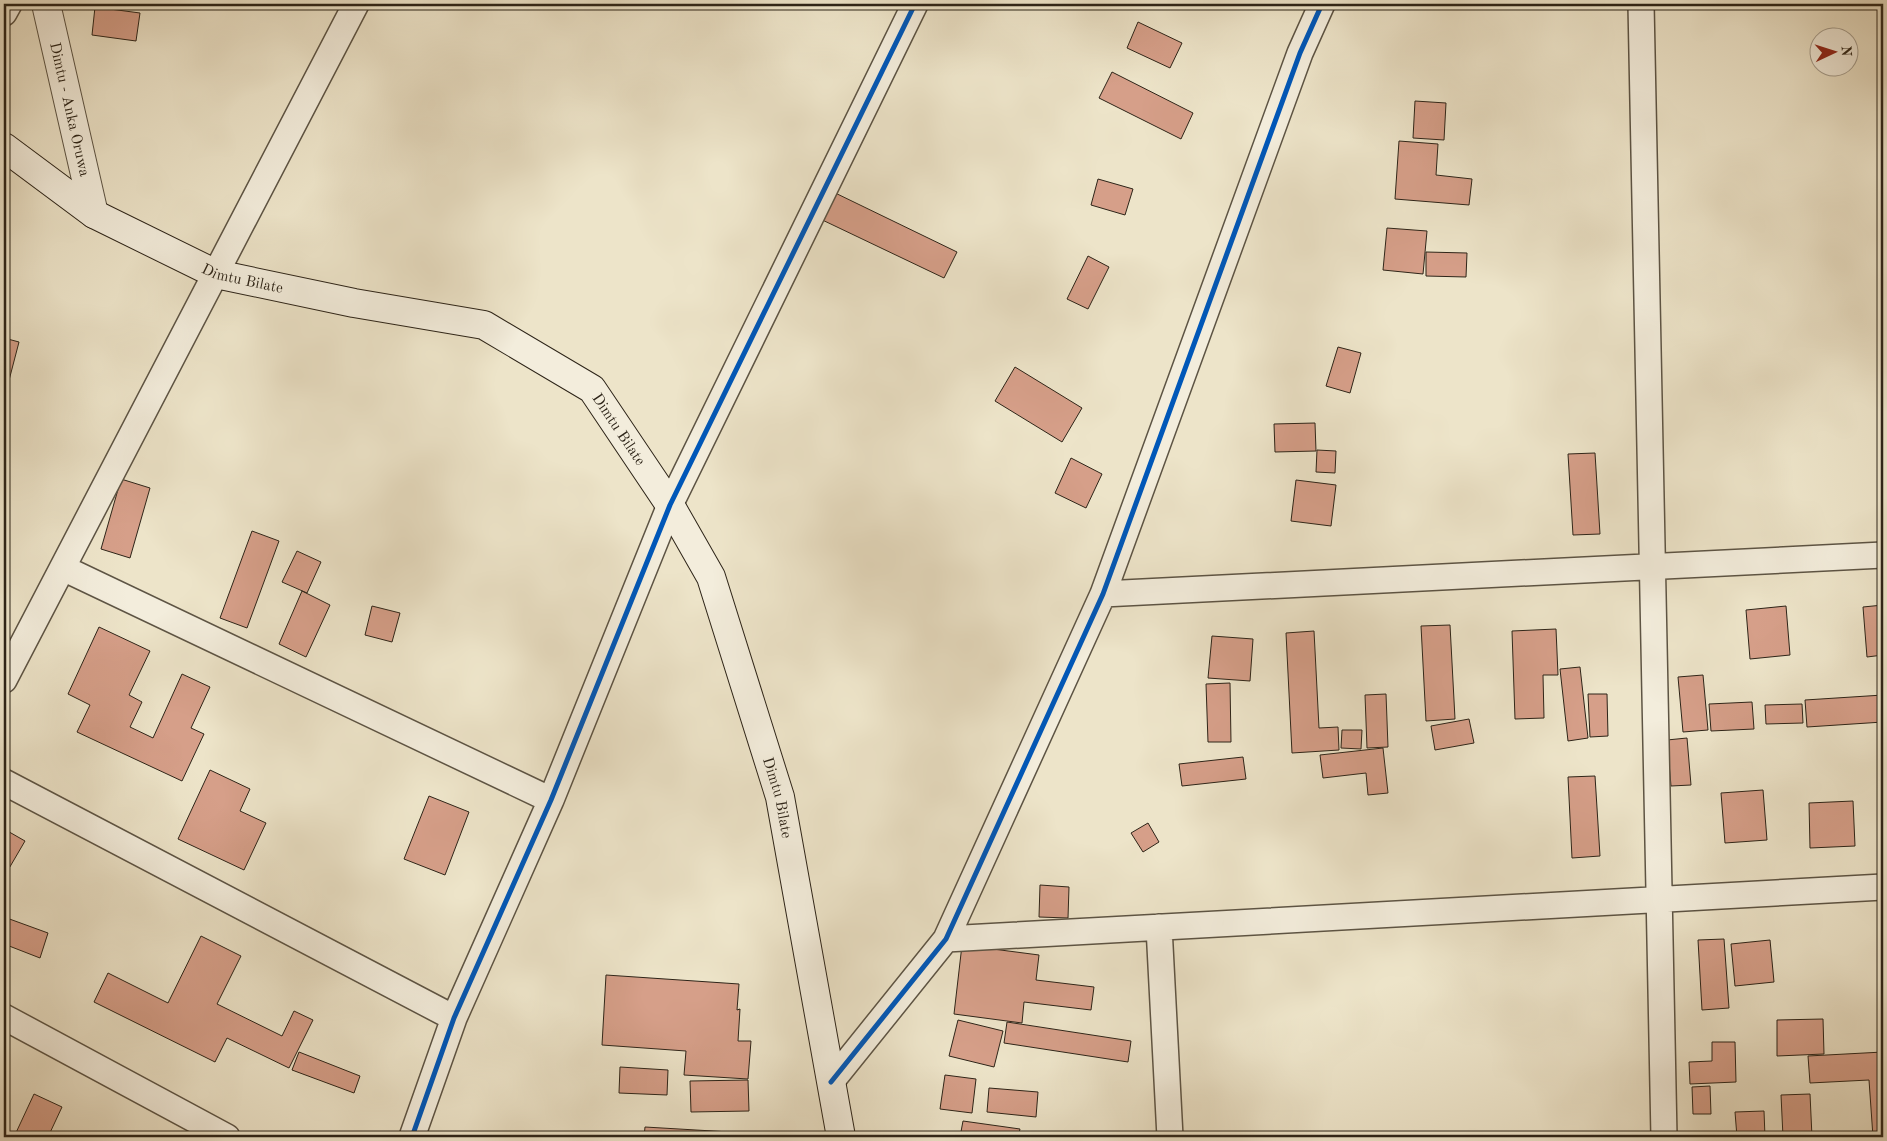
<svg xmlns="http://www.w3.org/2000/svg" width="1887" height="1141" font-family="'Old Standard TT',serif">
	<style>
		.building { fill: #d69f89; stroke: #2d2418 }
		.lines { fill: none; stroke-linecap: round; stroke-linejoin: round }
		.minor-casing { stroke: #5d5444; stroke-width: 28 }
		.tertiary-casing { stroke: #5d5444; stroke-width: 30 }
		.secondary-casing { stroke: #2d2418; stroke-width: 30 }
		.minor { stroke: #f3eddc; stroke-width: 25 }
		.tertiary { stroke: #f3eddc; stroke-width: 28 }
		.secondary { stroke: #f3eddc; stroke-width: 28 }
		.cycleway-casing { stroke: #f3eddc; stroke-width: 8 }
		.cycleway { stroke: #0057b8; stroke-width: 5 }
		.labels { text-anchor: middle; stroke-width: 4; stroke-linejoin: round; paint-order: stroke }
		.street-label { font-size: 15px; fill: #2d2418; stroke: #f3eddc }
	</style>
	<rect width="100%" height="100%" fill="#ede4c9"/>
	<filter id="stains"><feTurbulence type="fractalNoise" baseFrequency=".004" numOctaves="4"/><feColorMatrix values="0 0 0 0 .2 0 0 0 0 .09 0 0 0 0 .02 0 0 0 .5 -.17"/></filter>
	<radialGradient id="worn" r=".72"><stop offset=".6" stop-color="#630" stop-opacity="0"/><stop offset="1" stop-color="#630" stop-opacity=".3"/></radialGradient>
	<path class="building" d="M1044,4H1058L1054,9Z
		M95,7L140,13L136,41L92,35Z
		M1138,22L1182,43L1170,68L1127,48Z
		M1112,72L1193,113L1181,139L1099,98Z
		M1415,101L1446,103L1444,140L1413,138Z
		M1399,141L1438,144L1436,175L1472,179L1469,205L1395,199Z
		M1098,179L1133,189L1125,215L1091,205Z
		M827,189L957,252L944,278L814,216Z
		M1387,228L1427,231L1423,274L1383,270Z
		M1426,252L1467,253L1466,277L1426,276Z
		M1088,256L1109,267L1088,309L1067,299Z
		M4,338L19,342L7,388L4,387Z
		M1338,347L1361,353L1350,393L1326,386Z
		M1015,367L1082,408L1062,442L995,401Z
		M1315,423L1316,451L1275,452L1274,424Z
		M1317,450L1336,451L1335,473L1316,472Z
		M1595,453L1600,534L1573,535L1568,454Z
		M1071,458L1102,474L1086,508L1055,493Z
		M121,479L150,488L130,558L101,549Z
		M1296,480L1336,485L1331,526L1291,521Z
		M252,531L279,541L247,628L220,618Z
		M297,551L321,562L307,593L282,582Z
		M302,591L330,605L306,657L279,644Z
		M1883,605V655L1867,657L1863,607Z
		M372,606L400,613L392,642L365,635Z
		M1786,606L1790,655L1750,659L1746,610Z
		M1450,625L1455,719L1426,721L1421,626Z
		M99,627L150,651L129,695L142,702L130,727L153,738L182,674L210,687L191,728L204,734L182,781L77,732L90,705L68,694Z
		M1556,629L1558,675H1543L1544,718L1515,719L1512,631Z
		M1314,631L1319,728L1338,727L1339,750L1292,753L1286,633Z
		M1212,636L1253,639L1250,681L1208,678Z
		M1580,667L1588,738L1568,741L1560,669Z
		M1703,675L1708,730L1683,732L1678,677Z
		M1230,683L1231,742H1208L1206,684Z
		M1386,694L1388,747L1367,748L1365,695Z
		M1588,694H1607L1608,736L1590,737Z
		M1883,695V722L1807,727L1805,700Z
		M1752,702L1754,729L1711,731L1709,704Z
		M1802,704L1803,723L1766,724L1765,705Z
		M1469,719L1474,743L1435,750L1431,726Z
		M1342,730H1362L1361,749L1341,748Z
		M1687,738L1691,785L1671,786L1667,740Z
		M1383,748L1388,793L1368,795L1366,773L1323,778L1320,755Z
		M1243,757L1246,779L1182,786L1179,764Z
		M210,770L250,789L240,811L266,823L244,870L178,839Z
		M1595,776L1600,856L1572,858L1568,777Z
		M1763,790L1767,840L1725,843L1721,793Z
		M429,796L469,812L445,875L404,859Z
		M1853,801L1855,846L1810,848L1809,803Z
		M1148,823L1159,842L1143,852L1131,833Z
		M4,829L25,841L4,877Z
		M1040,885L1069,887L1068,918L1039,917Z
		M4,917L48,933L40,958L4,944Z
		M201,936L241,956L217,1004L282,1036L294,1011L313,1020L289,1068L227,1038L215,1062L94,1002L108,973L168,1003Z
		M1724,939L1729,1008L1702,1010L1698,940Z
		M1770,940L1774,982L1735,986L1731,944Z
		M962,945L1039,955L1036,980L1094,987L1091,1010L1024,1002L1022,1023L954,1014Z
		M606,975L739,984L737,1010L740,1009L738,1041H751L748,1079L684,1075L686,1051L602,1045Z
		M1823,1019L1824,1054L1777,1056V1020Z
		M958,1020L1003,1031L994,1067L949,1056Z
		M1007,1022L1131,1041L1128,1062L1004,1043Z
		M1712,1042H1735L1736,1082L1690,1084L1689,1062L1712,1061Z
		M299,1052L360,1076L354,1093L292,1070Z
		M1883,1052V1137H1873L1869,1080L1810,1083L1808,1056Z
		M620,1067L668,1070L667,1095L619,1093Z
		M945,1075L976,1079L972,1113L940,1109Z
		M748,1080L749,1111L691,1112L690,1081Z
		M1710,1086L1711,1114H1693L1692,1087Z
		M989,1088L1038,1092L1036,1117L987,1112Z
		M34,1094L62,1107L48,1137H14Z
		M1810,1094L1812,1137H1783L1781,1095Z
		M1764,1111L1765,1137H1737L1735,1112Z
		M963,1121L1020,1129L1018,1137H960Z
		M645,1127L747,1133L746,1137H644Z"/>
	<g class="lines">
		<defs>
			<path id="minor" d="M1641,4L1664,1137
				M4,13L9,4
				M63,568L551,800
				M1103,594L1883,555
				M4,680L356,4
				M4,782L454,1018
				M1159,927L1170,1137
				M946,939L1883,887
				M4,1017L227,1137
				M831,1082L946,939L1103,594L1300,53L1322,4
				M412,1137L454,1018L551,800L670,505L915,4"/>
			<g id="tertiary">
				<path id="s1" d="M46,4L94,214"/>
			</g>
			<g id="secondary">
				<path id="s2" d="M4,147L94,214L216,274L354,303L484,325L592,389L670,505L711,577L780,797L841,1137"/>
			</g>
		</defs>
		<use href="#minor" class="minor-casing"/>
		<use href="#tertiary" class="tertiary-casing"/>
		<use href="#secondary" class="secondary-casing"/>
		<use href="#minor" class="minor"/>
		<use href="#tertiary" class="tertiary"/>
		<use href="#secondary" class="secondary"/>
		<defs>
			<path id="cycleway" d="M831,1082L946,939L1103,594L1300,53L1322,4
				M412,1137L454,1018L551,800L670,505L915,4"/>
		</defs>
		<use href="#cycleway" class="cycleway-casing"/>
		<use href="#cycleway" class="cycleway"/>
	</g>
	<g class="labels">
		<g class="street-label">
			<text dy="5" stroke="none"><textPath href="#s1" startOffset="108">Dimtu - Anka Oruwa</textPath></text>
			<text dy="5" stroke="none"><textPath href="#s2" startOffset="275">Dimtu Bilate</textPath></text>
			<text dy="5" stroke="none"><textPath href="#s2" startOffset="695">Dimtu Bilate</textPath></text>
			<text dy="5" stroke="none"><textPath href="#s2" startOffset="1100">Dimtu Bilate</textPath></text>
		</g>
	</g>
	<rect width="1887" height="1141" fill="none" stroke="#ede4c9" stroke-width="20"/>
	<rect x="5" y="5" width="1877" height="1131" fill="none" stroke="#2d2418" stroke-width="2.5"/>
	<rect x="10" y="10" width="1867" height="1121" fill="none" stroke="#2d2418"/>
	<g transform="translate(1834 52) rotate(86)"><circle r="24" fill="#f3eddc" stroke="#a49d8e"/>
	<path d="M0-4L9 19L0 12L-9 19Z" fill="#8f2418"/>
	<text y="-8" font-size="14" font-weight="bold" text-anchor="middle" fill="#2d2418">N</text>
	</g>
	<rect width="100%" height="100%" filter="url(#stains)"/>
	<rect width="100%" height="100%" fill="url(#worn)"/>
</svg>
